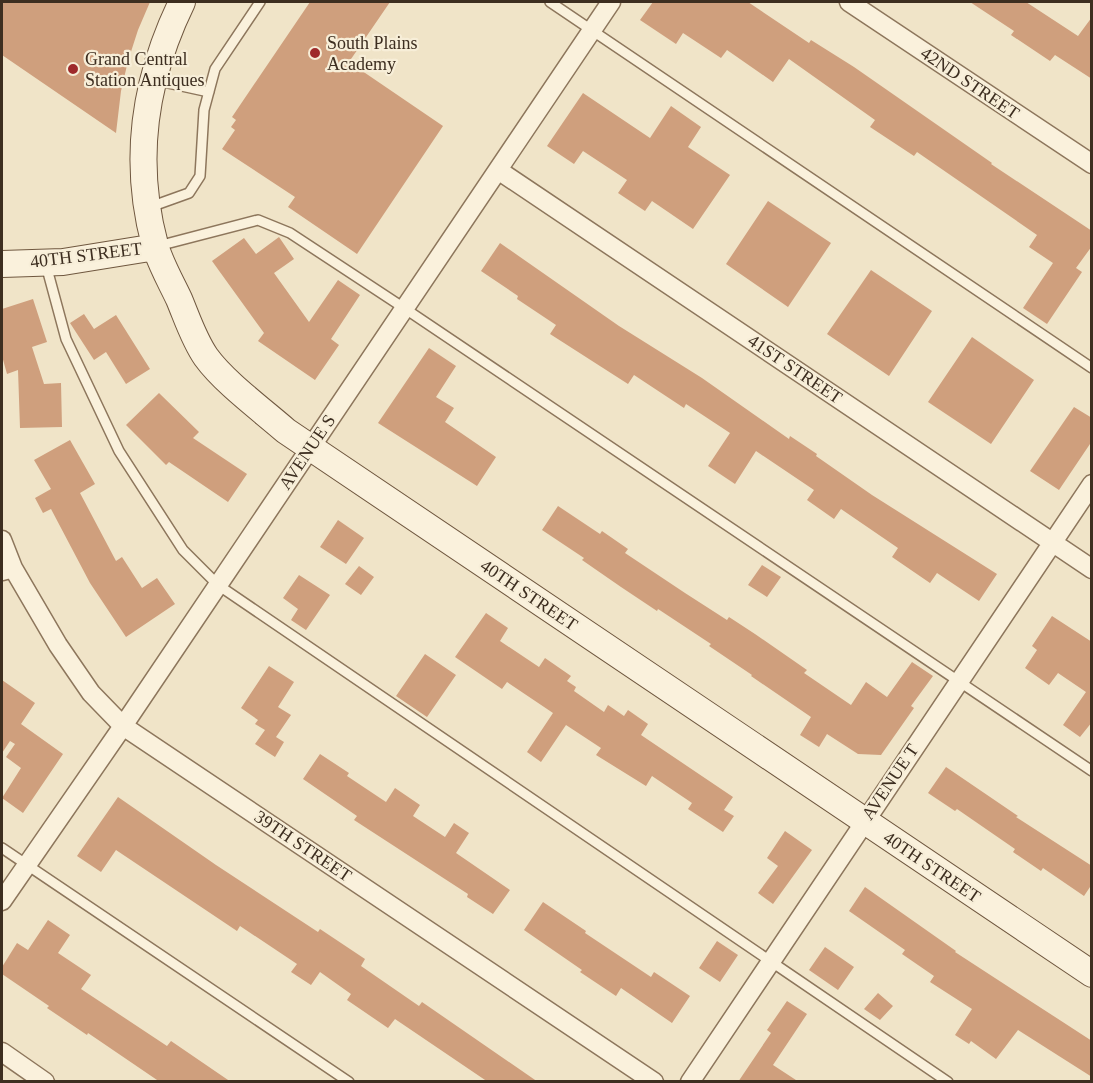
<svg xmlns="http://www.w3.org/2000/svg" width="1093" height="1083" font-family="Georgia,serif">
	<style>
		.building { fill: #cf9f7d }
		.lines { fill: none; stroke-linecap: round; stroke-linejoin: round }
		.lane-casing { stroke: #8d765c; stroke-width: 12 }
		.street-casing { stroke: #8d765c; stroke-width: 21 }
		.secondary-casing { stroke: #6f573f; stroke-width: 28 }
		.lane { stroke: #faf1dc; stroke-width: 9 }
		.street { stroke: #faf1dc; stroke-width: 18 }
		.secondary { stroke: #faf1dc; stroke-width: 26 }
		.poi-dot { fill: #9e2a2b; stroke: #f7eed8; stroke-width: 2 }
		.labels { text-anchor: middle; stroke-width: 4.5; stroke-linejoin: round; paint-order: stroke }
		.poi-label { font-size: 18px; fill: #3d2e20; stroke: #f7eed8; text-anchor: start }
		.street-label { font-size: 18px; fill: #3d2e20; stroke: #f7eed8 }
	</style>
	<rect width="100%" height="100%" fill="#f0e4c8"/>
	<path class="building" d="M2,2H150L138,30L128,61L121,91L116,133L2,55Z
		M310,2H390L349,62L443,126L357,254L288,207L295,197L222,149L235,130L231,127L236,120L232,117Z
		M653,2H748L809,43L811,40L854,67L992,163L991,164L1092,231V246L1076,268L1082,272L1047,324L1023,308L1053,263L1029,247L1037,235L917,152L914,156L870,127L875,120L789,59L773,82L727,50L721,58L683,33L676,44L640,20Z
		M970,2H1026L1078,36L1092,17V79L1055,55L1050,61L1011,35L1014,31Z
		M583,93L650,138L671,106L701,127L688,147L730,175L693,229L652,201L645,211L618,193L627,180L583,151L574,164L547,146Z
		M768,201L831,243L788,307L726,264Z
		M279,237L294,259L274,273L309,322L338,280L360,295L331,339L339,345L315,380L258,341L264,333L212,261L244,238L256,254Z
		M500,243L619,326L702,378L789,439L790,436L817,454L816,456L872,495L997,574L979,601L937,573L930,583L892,557L898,548L841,509L834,519L807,500L814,490L756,451L735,484L708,466L730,433L686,404L684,408L634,375L628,384L550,334L556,325L517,299L518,296L481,271Z
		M871,270L932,311L889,376L827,334Z
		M33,299L47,342L32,347L44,384L61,383L62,427L20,428L18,370L7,374L2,356V309Z
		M84,314L94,329L116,315L150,369L126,384L106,352L94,360L70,323Z
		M972,337L1034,380L991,444L928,402Z
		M429,348L456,366L436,397L454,408L445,422L496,457L477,486L378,423Z
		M159,393L199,432L193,438L247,474L228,502L169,462L166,465L126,425Z
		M1074,407L1092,418V441L1059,490L1030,471Z
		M70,440L95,484L80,493L116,561L122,557L142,588L157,578L175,604L126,637L90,583L51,509L43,513L35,498L51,489L34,460Z
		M558,506L600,534L602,531L628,549L625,553L685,593L727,620L729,617L755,634L807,670L804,673L851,705L866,682L887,697L912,662L933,676L911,706L914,708L881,755L858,754L827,734L819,747L800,735L811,717L751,676L752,675L709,646L711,644L658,609L657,611L621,587L582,560L584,558L542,530Z
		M338,520L364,538L346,564L320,547Z
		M762,565L781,577L767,597L748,585Z
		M359,566L374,577L361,595L345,584Z
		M299,575L330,595L306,630L291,620L298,609L283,598Z
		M486,613L508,628L500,641L539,667L545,658L571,676L567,681L576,687L574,691L604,712L608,705L624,716L628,710L648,724L641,735L733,797L724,810L734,816L723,832L688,809L692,803L652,776L646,786L596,755L601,748L566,725L541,762L527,752L553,713L507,682L502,689L455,657Z
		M1052,616L1092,642V722L1080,737L1063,725L1086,692L1058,673L1049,685L1025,668L1037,650L1032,646Z
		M425,654L456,675L427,717L396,696Z
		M269,666L294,682L278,707L291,715L276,737L284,742L275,757L255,744L265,730L255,724L258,720L241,708Z
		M2,680L35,703L21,724L63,754L23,813L2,798L21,768L6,757L15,744L10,741L2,753Z
		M320,754L349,773L347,776L386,802L395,788L420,805L413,816L445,837L454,823L469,833L456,853L510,890L493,914L467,897L468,894L354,820L357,816L303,779Z
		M946,767L1018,816L1016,817L1092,866V884L1084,896L1043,868L1041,871L1013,852L1015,849L957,809L955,811L928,793Z
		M118,797L216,865L318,932L320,929L365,959L361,966L419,1006L422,1002L538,1082H488L395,1019L388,1028L347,1000L351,994L320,972L311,985L291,972L297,964L240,926L237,931L116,850L101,872L77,856Z
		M785,831L812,850L773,904L758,893L778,866L767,858Z
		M865,887L956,951L955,952L1092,1041V1077L1018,1030L996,1059L971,1041L969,1044L955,1035L972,1009L930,982L934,976L902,954L905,950L849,911Z
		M543,902L586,931L585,933L651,977L654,972L690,996L672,1023L621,988L616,996L580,972L582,970L524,930Z
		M48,920L70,935L58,953L91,975L81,989L167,1046L171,1041L231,1082H160L88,1033L87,1035L47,1008L49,1006L2,974V967L17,943L28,950Z
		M717,941L738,955L720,982L699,968Z
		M825,947L854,967L838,990L809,970Z
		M878,993L893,1006L880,1020L864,1009Z
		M787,1001L807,1014L773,1065L799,1082H738L771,1033L767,1030Z"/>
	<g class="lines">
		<defs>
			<path id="lane" d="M550,2L1092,368
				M154,80L209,92
				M150,207L189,193L200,176L204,110L215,69L260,2
				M158,246L258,220L290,233L404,308L1092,771
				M46,265L66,339L119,451L183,550L218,585L948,1082
				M2,848L349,1082"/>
			<path id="street" d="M849,2L1092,164
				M498,170L1092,569
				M2,540L13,568
				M2,571L13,568L58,645L91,693L123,726L654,1082
				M2,901L123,726L611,2
				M2,1052L45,1082
				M690,1082L1092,484"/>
			<path id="secondary" d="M182,2C144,80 132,160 155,245C160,263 171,282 179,299C187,318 194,340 206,357C224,382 262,410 286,431L1092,974
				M2,264L63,262L156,247"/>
		</defs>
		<use href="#lane" class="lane-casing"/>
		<use href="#street" class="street-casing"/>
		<use href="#secondary" class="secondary-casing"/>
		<use href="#lane" class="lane"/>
		<use href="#street" class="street"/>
		<use href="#secondary" class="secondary"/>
	</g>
	<g class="poi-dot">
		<circle cx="315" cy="53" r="6"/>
		<circle cx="73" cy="69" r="6"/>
	</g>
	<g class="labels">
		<g class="poi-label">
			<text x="327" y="49">South Plains<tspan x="327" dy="21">Academy</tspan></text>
			<text x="85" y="65">Grand Central<tspan x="85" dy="21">Station Antiques</tspan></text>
		</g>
		<g class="street-label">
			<text transform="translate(970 83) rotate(34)" y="6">42ND STREET</text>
			<text transform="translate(86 255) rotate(-7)" y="6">40TH STREET</text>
			<text transform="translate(795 369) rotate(34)" y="6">41ST STREET</text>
			<text transform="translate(307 452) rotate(-56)" y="6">AVENUE S</text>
			<text transform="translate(529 595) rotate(34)" y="6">40TH STREET</text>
			<text transform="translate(890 782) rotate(-56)" y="6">AVENUE T</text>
			<text transform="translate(303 846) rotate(34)" y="6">39TH STREET</text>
			<text transform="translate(932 867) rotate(34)" y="6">40TH STREET</text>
		</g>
	</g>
	<rect width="1093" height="1083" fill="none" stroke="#3d2e20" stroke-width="6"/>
</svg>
